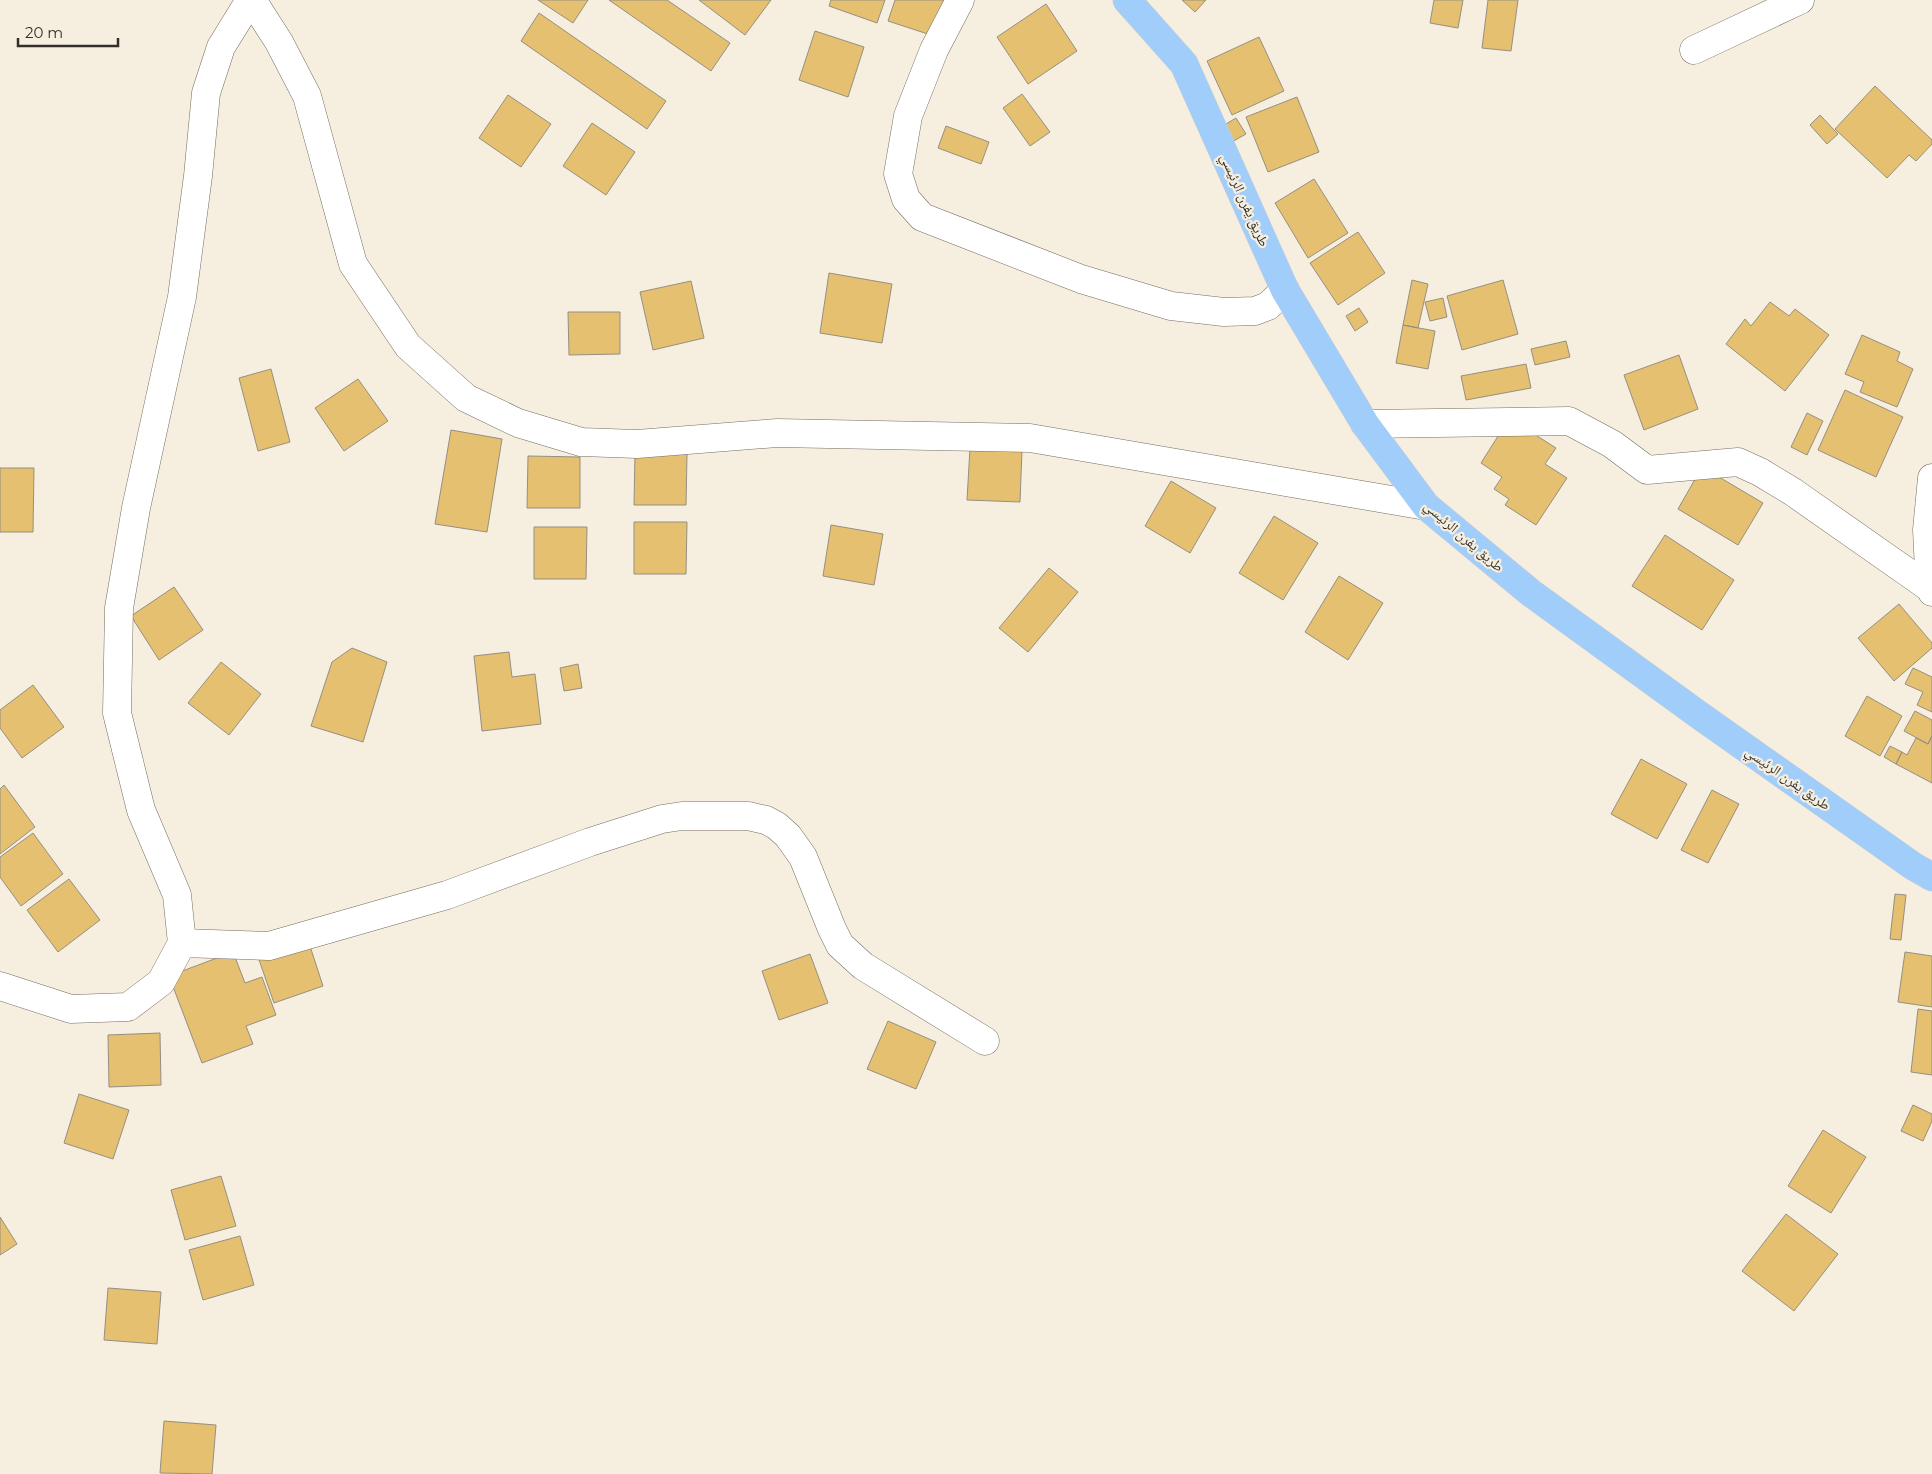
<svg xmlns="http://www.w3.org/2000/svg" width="1932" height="1474" font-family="Montserrat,'Noto Naskh Arabic',sans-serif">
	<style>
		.building { fill: #e4c070; stroke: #968f81 }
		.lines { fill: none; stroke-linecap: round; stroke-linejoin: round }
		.minor-casing { stroke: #756e61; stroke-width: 29 }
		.primary-casing { stroke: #d2d1d0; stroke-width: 29 }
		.minor { stroke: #fff; stroke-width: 28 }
		.primary { stroke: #a1cdfa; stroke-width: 28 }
		.labels { text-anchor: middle; stroke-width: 4.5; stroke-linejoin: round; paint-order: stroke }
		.street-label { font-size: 14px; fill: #33302a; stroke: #f6eedf }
	</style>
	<rect width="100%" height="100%" fill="#f6eedf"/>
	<path class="building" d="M538,0H588L573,23Z
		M609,0H667L730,43L711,71Z
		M699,0H771L745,35Z
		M831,0H885L877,23L829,6Z
		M895,0H949L937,37L888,21Z
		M1182,0H1206L1195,12Z
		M1434,0H1463L1458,28L1430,23Z
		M1488,0H1518L1511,51L1482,48Z
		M1046,4L1077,51L1028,84L997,37Z
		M539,13L666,101L647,129L521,41Z
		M815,31L864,47L848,97L799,80Z
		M1259,37L1284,91L1232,115L1207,61Z
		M1875,86L1932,140V144L1916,161L1909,155L1887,178L1835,129Z
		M1022,94L1050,132L1030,146L1003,108Z
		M508,95L551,124L521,167L479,138Z
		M1297,97L1319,152L1268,172L1246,117Z
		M1820,115L1838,134L1827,144L1810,125Z
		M1236,118L1246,134L1230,143L1221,127Z
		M592,123L635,152L606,195L563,166Z
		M946,126L989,142L981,164L938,148Z
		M1314,179L1348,233L1308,258L1275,203Z
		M1358,232L1385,273L1338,305L1310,263Z
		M829,273L892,284L882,343L820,333Z
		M1412,280L1428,284L1418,328L1403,325Z
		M1503,280L1518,334L1462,350L1447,296Z
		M691,281L704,338L653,350L640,292Z
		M1443,298L1447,317L1430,321L1425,302Z
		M1770,302L1789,316L1795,309L1829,335L1785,391L1726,344L1745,319L1751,326Z
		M1359,308L1368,322L1355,331L1346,316Z
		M568,312H620V354L569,355Z
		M1403,325L1435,331L1428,369L1396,363Z
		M1862,335L1900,352L1897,361L1913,369L1897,407L1860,392L1864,382L1845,374Z
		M1566,341L1570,357L1535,365L1531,349Z
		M1679,355L1698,409L1644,430L1624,375Z
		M1526,364L1531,388L1466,400L1461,376Z
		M271,369L290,442L258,451L239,378Z
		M358,379L388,421L344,451L315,408Z
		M1845,390L1903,417L1876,477L1818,450Z
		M1807,413L1823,421L1807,455L1791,447Z
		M451,430L502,439L487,532L435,524Z
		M1500,433L1534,434L1556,448L1545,464L1567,478L1536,525L1505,505L1509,499L1494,489L1502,477L1481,463Z
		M970,448L1022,450L1020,502L967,500Z
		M635,453L687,454L686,505H634Z
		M528,456L580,457V508H527Z
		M1702,467L1763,503L1738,545L1678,509Z
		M0,468H34L33,532H0Z
		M1171,481L1216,508L1190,553L1145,526Z
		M1274,516L1318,543L1283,600L1239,573Z
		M634,522H687L686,574H634Z
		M831,525L883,534L874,585L823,576Z
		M534,527H587L586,579H534Z
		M1665,535L1734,580L1702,630L1632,586Z
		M1049,568L1078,592L1028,652L999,628Z
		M1339,576L1383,603L1348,660L1305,632Z
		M174,587L203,630L159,660L131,616Z
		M1899,604L1932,643V648L1894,681L1858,638Z
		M352,648L387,662L363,742L311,726L332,662Z
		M509,652L512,677L535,674L541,724L482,731L474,656Z
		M221,662L261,694L229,735L188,703Z
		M578,664L582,688L564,691L560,668Z
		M1913,668L1932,677V712L1917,705L1923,692L1905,684Z
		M33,685L64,727L22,758L0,728V710Z
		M1867,696L1902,716L1880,756L1845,736Z
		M1915,711L1932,720V736L1928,744L1904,731Z
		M1932,736V783L1896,764L1902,752L1907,755L1916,738L1928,744Z
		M1890,746L1902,752L1896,764L1884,757Z
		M1641,759L1687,784L1657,839L1611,814Z
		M4,785L35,827L0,854V789Z
		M1712,790L1739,804L1708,863L1681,850Z
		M33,833L63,874L21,906L0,877V857Z
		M69,879L100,920L58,952L27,910Z
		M1895,894L1906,895L1901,940L1890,939Z
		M307,937L323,986L274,1003L257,954Z
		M233,952L245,983L262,977L276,1015L246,1026L253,1044L202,1063L169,976Z
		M1905,952L1932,956V1007L1898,1002Z
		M810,954L828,1003L779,1020L762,971Z
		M1918,1009L1932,1011V1075L1911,1072Z
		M888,1021L936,1042L916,1089L867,1069Z
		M160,1033L161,1085L109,1087L108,1035Z
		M79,1094L129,1110L113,1159L64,1143Z
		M1913,1105L1932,1114V1121L1923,1141L1901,1131Z
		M1823,1130L1866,1157L1831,1213L1788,1186Z
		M221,1176L236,1226L185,1240L171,1190Z
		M1786,1214L1838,1254L1794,1311L1742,1271Z
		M0,1217L17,1244L0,1255Z
		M240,1236L254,1285L203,1300L189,1250Z
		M108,1288L161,1292L157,1344L104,1340Z
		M164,1421L216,1425L212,1474L160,1473Z"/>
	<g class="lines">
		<defs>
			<path id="minor" d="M252,0L279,42L307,96L353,264L408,346L466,398L518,423L581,442L637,444L777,433L1030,438L1426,506
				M960,0L934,50L908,116L898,174L906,199L922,217L1081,279L1171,306L1224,312L1255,311L1268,306L1285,290
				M1694,50L1800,0
				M1365,424L1569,421L1612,444L1647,470L1738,462L1760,472L1793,492L1930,588
				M1932,478L1927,530L1930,588L1932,592
				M182,943L269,946L447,895L590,842L662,819L682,816H748L766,820L777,826L788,836L803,857L832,929L840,945L863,966L985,1041
				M0,986L71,1009L128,1007L161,982L182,943L177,895L141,810L117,713L119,608L136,508L182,297L198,176L206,93L221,47L250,0"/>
			<path id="primary" d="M1127,0L1184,64L1285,290L1365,424L1426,506L1531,593L1699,715L1913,866L1932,877"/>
		</defs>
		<use href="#minor" class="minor-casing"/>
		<use href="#primary" class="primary-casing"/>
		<use href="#minor" class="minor"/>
		<use href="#primary" class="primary"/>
	</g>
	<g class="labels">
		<g class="street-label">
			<text transform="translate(1245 200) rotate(66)" y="5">طريق يفرن الرئيسي</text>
			<text transform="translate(1464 536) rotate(41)" y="5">طريق يفرن الرئيسي</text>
			<text transform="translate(1788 778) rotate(35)" y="5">طريق يفرن الرئيسي</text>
		</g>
	</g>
	<path d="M18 38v8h100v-8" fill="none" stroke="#33302a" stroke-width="2.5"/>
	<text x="25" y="38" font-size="15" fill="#33302a" stroke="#f6eedf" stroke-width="4" paint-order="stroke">20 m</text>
</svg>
